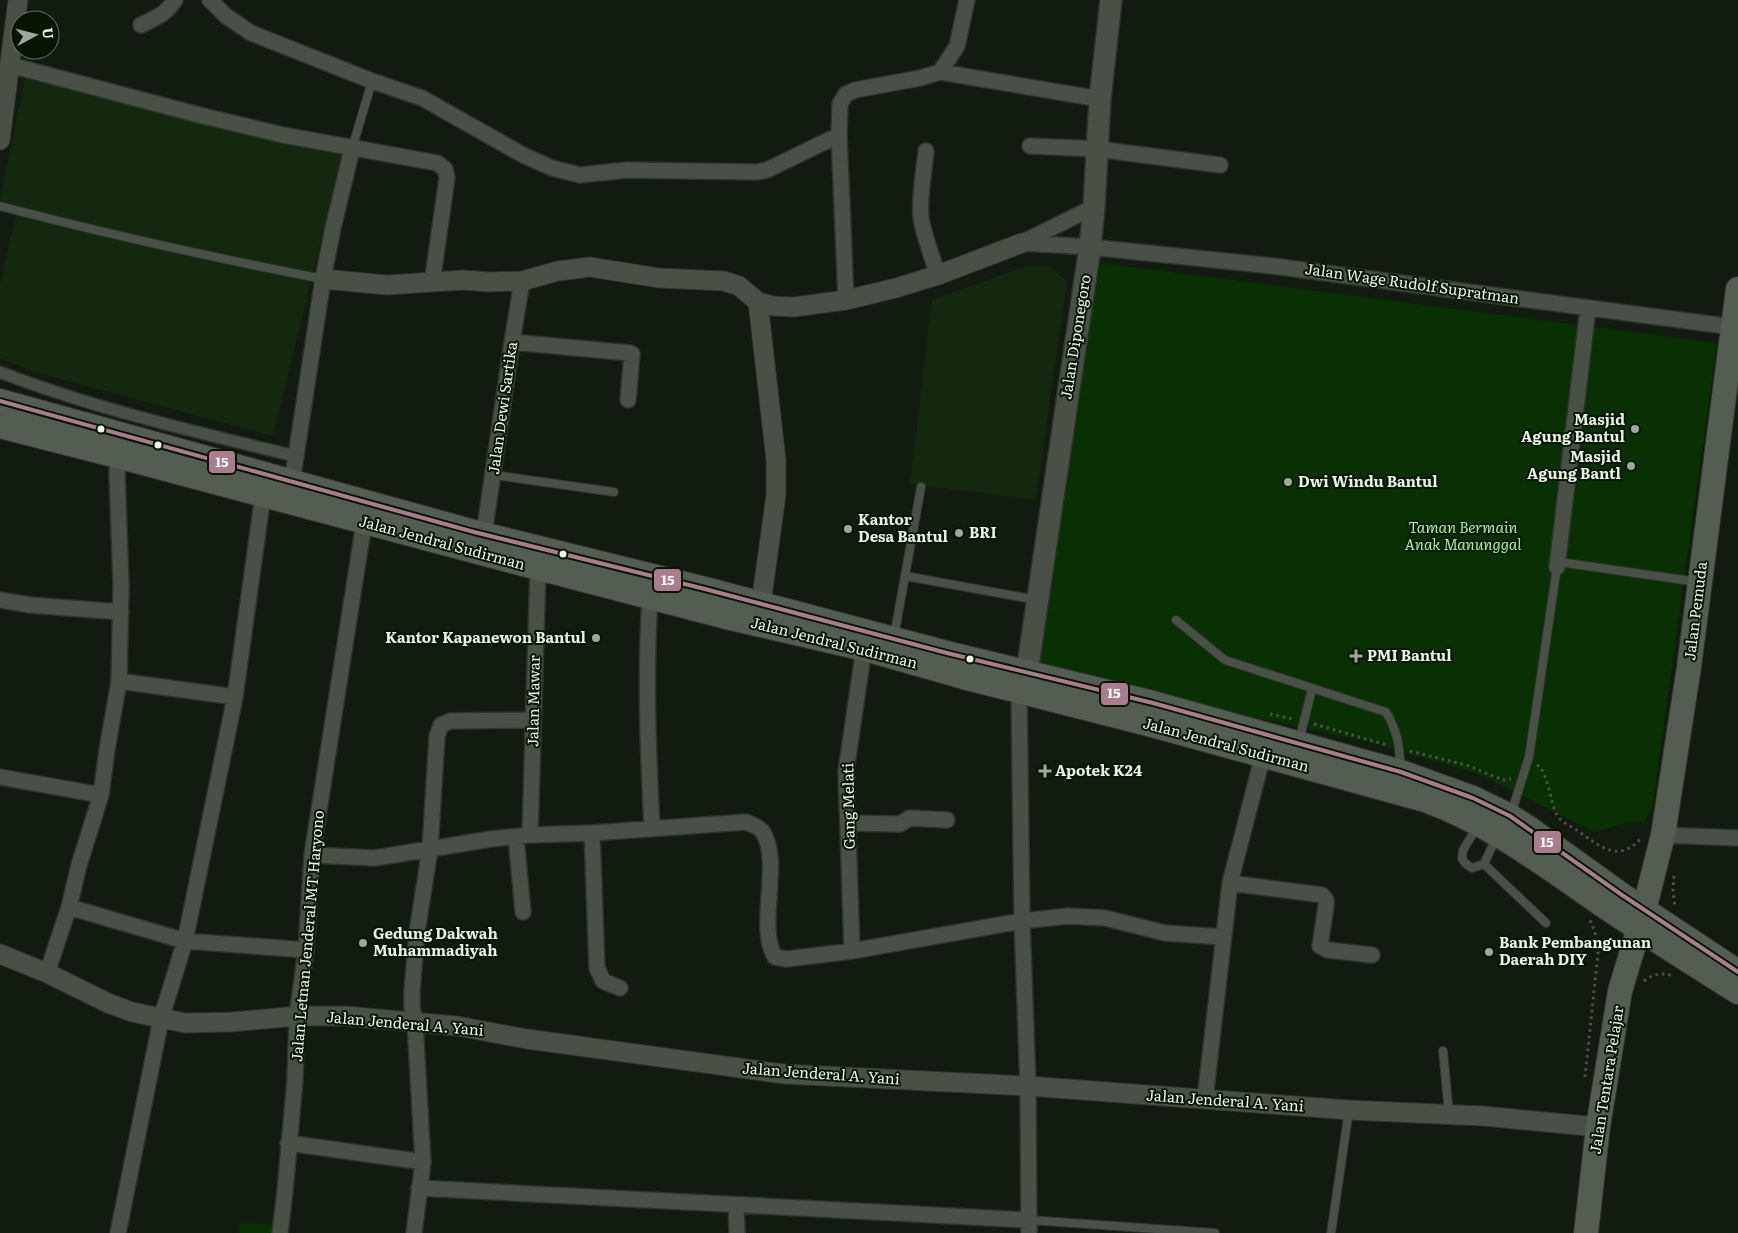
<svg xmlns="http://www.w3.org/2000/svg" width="1738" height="1233" font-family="Literata,serif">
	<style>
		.built { fill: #13280e }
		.green { fill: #083002 }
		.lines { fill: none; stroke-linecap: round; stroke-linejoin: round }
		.service-casing { stroke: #2e342c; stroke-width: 10 }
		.pedestrian-casing { stroke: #2e342c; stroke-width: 14 }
		.minor-casing { stroke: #2e342c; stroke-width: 18 }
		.tertiary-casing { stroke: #2e342c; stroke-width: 21 }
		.secondary-casing { stroke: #2e342c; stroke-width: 24 }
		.primary-casing { stroke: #2e342c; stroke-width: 26 }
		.path { stroke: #4d534a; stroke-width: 3; stroke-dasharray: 2.5 4; stroke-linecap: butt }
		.service { stroke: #495147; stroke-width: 8 }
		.pedestrian { stroke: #495147; stroke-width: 11 }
		.minor { stroke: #495147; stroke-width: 15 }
		.tertiary { stroke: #495147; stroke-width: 19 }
		.secondary { stroke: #495147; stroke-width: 21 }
		.primary { stroke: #535d51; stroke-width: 24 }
		.bus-1-casing { stroke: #061603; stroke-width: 8 }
		.bus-1 { stroke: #ab7b8e; stroke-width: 4 }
		.bus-dot { fill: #e9f5e6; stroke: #061603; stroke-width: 2 }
		.poi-dot { fill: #9ea99b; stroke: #061603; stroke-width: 2 }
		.labels { text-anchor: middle; stroke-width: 4; stroke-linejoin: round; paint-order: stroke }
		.street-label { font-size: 15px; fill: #e9f5e6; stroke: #061603 }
		.poi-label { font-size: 15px; font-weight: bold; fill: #e9f5e6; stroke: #061603; text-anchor: start }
		.park-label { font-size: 15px; font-style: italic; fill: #a0f48e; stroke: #061603 }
		.line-badge { stroke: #061603; stroke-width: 2 }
		.badge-label { font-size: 14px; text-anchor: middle; font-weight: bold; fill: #fff }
	</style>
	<rect width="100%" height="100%" fill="#121b0f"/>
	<path class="built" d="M25,78L343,151L273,436L31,371L0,358V285L16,212L0,207V199Z
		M1026,266H1050L1067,282L1036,500L910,484L932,300Z"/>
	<path class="green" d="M1092,262L1717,343L1652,809L1644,822H1630L1594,832L1479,774L1368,742L1031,669Z
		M239,1223L274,1224L273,1233H239Z"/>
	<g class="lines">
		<defs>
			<path id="service" d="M352,149L372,81
				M0,206C107,234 215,258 323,279
				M494,475L614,492
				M905,576L1037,600
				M1176,620L1225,660L1386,712C1397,731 1400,745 1400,767
				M894,637L921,487
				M1299,741L1312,689
				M1511,814L1529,757L1557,567L1560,564L1566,563L1698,582
				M1477,827L1463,850L1462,859L1466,864L1472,868L1484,864L1497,836
				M1484,864L1546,923
				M1443,1051L1449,1114
				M1029,1220L1215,1233
				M1331,1233L1349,1110"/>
			<path id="pedestrian" d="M0,372C95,409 196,432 295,456"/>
			<path id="minor" d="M210,0L226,16L251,33L372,81L422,98L523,155L552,168L580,175L627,170L757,172L767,170L839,135
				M141,25C156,18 166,14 175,0
				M10,65L199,115L283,135L437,163L445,169L447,178L432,283
				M940,72L1100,99
				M1030,146L1097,149L1220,165
				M926,151C924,173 919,196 921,218C924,237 932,256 938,275
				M1023,242L1094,207
				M1022,243L1090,247L1273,266L1733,327
				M846,300L839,135L840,104L846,94L855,90L920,78L940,72L957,46L967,0
				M512,342L630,353L632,354L628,400
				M292,482L323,279L333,228L352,149
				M484,534L512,342L522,281
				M1557,567L1588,308
				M650,597C645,674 648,751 652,828
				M0,600L30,605L121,612
				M119,681L235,697
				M1019,691L1022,921L1028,1086L1029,1233
				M0,777L101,795
				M848,823L900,824L910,818L947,820
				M592,833L597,968L603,981L620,988
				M530,835L538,568
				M1663,835L1738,838
				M516,837L523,912
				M312,855L375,858L491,839L530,835L592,833L746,822C751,824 759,827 762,831C783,860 756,926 775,957L787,959L852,951L1022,921L1068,916L1105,918L1165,933L1223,937
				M1230,883L1322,895L1326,900V906L1320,946L1328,950L1372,955
				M69,907L185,941L306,950
				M852,951L846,771L865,641
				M47,973L69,907L79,865L101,795L107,750L119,681L121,585L117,472L118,450
				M1205,1099L1230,883L1263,755
				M288,1143L423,1162
				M419,1188L1029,1220
				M736,1205L737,1233
				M118,1233L161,1019L185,941L235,697L263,495
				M280,1233L285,1191L295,1080L297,1016L306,950L312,855L364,523
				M414,1233L423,1162L415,1023L412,1007V991L417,932L430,849L437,736L441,725L450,721L533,720"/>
			<path id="tertiary" d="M0,140L18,0
				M323,279L387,285L463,280L489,282L522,281L558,271L590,267L659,278L724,281L739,286L758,302L773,306L794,307L846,300L896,288L938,275L1022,243
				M758,302L776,460V495L761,604
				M0,954L47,973L108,1003L132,1012L185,1023L232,1022L297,1016H345L457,1026L527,1039L784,1074L1028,1086L1349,1110L1483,1116L1598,1127"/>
			<path id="secondary" d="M1027,672L1090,247L1094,207L1100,99L1111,0"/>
			<path id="primary" d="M0,401L474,532L705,589L947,653L1153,703L1401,772L1473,798L1510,816L1530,829L1622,895L1738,972
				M0,426L117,456L538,568L726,617L865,649L967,678L1152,725L1425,800C1491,824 1543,864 1601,904C1646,934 1692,963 1738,992
				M1586,1233L1598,1127L1620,991L1642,918L1663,835L1689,667L1738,289"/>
		</defs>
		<use href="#service" class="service-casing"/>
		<use href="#pedestrian" class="pedestrian-casing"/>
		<use href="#minor" class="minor-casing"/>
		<use href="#tertiary" class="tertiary-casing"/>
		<use href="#secondary" class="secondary-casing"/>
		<use href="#primary" class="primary-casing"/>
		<path class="path" d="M1270,714L1293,719
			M1314,724L1387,745
			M1410,751L1466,765L1503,780L1511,779
			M1537,765C1548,771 1550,803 1557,815C1562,823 1571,826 1578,831C1601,847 1619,864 1642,837
			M1674,876L1673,891L1675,907
			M1644,981C1653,974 1662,972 1673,976
			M1585,1077L1598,953L1595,932L1590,920"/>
		<use href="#service" class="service"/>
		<use href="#pedestrian" class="pedestrian"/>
		<use href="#minor" class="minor"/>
		<use href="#tertiary" class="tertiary"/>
		<use href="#secondary" class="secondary"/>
		<use href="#primary" class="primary"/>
		<defs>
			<path id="bus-1" d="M0,401L474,532L705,589L947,653L1153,703L1401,772L1473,798L1510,816L1622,895L1738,972"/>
		</defs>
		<use href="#bus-1" class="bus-1-casing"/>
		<use href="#bus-1" class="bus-1"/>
	</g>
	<g class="bus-dot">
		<circle cx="101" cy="429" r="4.5"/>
		<circle cx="158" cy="445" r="4.5"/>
		<circle cx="563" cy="554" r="4.5"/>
		<circle cx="970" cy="659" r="4.5"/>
	</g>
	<g class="poi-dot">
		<circle cx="1635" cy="429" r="5"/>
		<circle cx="1631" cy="466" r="5"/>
		<circle cx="1288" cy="482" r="5"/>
		<circle cx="848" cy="529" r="5"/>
		<circle cx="959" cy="533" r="5"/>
		<circle cx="596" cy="638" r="5"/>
		<path d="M1353.5 648.5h5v5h5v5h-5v5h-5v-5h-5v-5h5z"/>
		<path d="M1042.5 763.5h5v5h5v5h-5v5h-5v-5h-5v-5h5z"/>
		<circle cx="363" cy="943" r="5"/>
		<circle cx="1489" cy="952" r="5"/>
	</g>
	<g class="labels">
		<g class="street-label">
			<text transform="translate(1412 284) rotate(8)" y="5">Jalan Wage Rudolf Supratman</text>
			<text transform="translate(1076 337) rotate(-81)" y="5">Jalan Diponegoro</text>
			<text transform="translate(503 408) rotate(-82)" y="5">Jalan Dewi Sartika</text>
			<text transform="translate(442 543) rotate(15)" y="5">Jalan Jendral Sudirman</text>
			<text transform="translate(1696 611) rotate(-83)" y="5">Jalan Pemuda</text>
			<text transform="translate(834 643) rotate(14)" y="5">Jalan Jendral Sudirman</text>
			<text transform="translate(534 701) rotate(-89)" y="5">Jalan Mawar</text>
			<text transform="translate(1226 745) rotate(15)" y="5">Jalan Jendral Sudirman</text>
			<text transform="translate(849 806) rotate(-91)" y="5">Gang Melati</text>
			<text transform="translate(308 936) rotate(-85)" y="5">Jalan Letnan Jenderal MT Haryono</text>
			<text transform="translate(405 1024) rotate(5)" y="5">Jalan Jenderal A. Yani</text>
			<text transform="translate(821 1074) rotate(4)" y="5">Jalan Jenderal A. Yani</text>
			<text transform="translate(1607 1080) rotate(-81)" y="5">Jalan Tentara Pelajar</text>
			<text transform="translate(1225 1101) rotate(4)" y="5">Jalan Jenderal A. Yani</text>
		</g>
		<g class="poi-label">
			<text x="1625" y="425" text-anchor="end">Masjid<tspan x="1625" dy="17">Agung Bantul</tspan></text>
			<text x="1621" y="462" text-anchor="end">Masjid<tspan x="1621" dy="17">Agung Bantl</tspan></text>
			<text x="1298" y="487">Dwi Windu Bantul</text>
			<text x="858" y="525">Kantor<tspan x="858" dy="17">Desa Bantul</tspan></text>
			<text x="969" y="538">BRI</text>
			<text x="586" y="643" text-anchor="end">Kantor Kapanewon Bantul</text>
			<text x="1367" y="661">PMI Bantul</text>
			<text x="1055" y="776">Apotek K24</text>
			<text x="373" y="939">Gedung Dakwah<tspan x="373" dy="17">Muhammadiyah</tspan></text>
			<text x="1499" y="948">Bank Pembangunan<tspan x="1499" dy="17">Daerah DIY</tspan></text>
		</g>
		<g class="park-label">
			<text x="1463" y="533">Taman Bermain<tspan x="1463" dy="17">Anak Manunggal</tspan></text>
		</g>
	</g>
	<g class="line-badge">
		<rect x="208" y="450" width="28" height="24" rx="5" fill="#ab7b8e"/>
		<rect x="653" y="568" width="29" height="24" rx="5" fill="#ab7b8e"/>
		<rect x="1100" y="682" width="29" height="24" rx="5" fill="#ab7b8e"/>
		<rect x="1533" y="830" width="29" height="24" rx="5" fill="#ab7b8e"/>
	</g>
	<g class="badge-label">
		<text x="222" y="467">15</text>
		<text x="668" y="585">15</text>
		<text x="1114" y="698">15</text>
		<text x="1547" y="847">15</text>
	</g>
	<g transform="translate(35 35) rotate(83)"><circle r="24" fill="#061603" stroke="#616f5e"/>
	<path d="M0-4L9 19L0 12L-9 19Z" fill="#9ea99b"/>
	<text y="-8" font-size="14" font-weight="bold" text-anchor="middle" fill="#e9f5e6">U</text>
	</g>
</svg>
